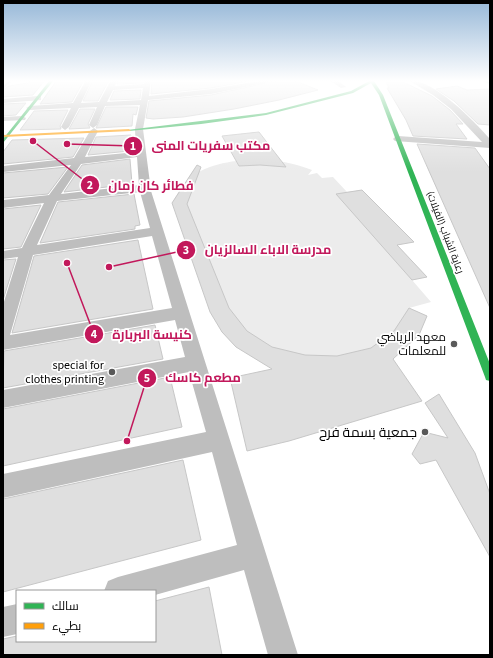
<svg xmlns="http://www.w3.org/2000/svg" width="493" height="658" font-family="'Source Sans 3',Cairo,sans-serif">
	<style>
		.green { fill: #ececec }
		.building { fill: #dfdfdf; stroke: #c7c7c7 }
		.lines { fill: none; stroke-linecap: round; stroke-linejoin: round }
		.lane { fill: #bebebe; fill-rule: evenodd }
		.street { fill: #bebebe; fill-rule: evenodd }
		.fast { fill: #30b455; fill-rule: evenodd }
		.slow { fill: #ff9f0a; fill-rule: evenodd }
		.poi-dot { fill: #595959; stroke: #fff; stroke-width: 1.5 }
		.labels { text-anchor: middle; stroke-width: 3.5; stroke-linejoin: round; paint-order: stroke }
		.far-street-label { font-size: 10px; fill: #000; stroke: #fff }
		.poi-label { font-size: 12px; fill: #000; stroke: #fff; text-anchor: end }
		.near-poi-label { font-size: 14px; fill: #000; stroke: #fff; text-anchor: end }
		.leader { fill: none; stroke: #c2185b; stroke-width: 1.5 }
		.callout-dot { fill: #c2185b; stroke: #fff; stroke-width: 1.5 }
		.mark-label { font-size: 12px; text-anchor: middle; font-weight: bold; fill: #fff }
		.callout-label { font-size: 13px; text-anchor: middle; font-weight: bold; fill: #c2185b; stroke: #fff; stroke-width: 3.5; stroke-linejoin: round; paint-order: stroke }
	</style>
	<rect width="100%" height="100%" fill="#fff"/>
	<path class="green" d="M254,159C275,159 293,163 312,170L308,175L317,173L322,178L333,177L347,192L362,190L414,242L397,245L427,277L412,280L431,302L409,308L427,316L419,335L400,353L287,370L261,362L236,347L222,332L172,203C176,196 180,188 186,182C203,164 232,161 254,159Z"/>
	<path class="building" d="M31,80H45L33,95L3,97V90L9,86L28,83Z
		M57,80H84L72,102L40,104Z
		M93,80H109L98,101H83Z
		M118,80H143V83L117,84Z
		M152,80H254L211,88L151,94Z
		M280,80H293L318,90L279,100L234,109L183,117L153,119L146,118L149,101L211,95Z
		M385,80H399L432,96L450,110L463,124H456L467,139L413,136L406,120L387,88H389Z
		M457,86L467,90L490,89V125L478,124L454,101L436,89Z
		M141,90L140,99L110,100L114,91Z
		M26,103L16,115L3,116V104Z
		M106,107H138L136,115L133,114L132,126L96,128Z
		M80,109H95L88,124L90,128L69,129Z
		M68,110L60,126L61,129L20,130L34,111Z
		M259,132L286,167L260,165L239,166L222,136Z
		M131,135L130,151L88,155L96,137Z
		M84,138L73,157L3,164V152L12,140Z
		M417,144L475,148L490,169V308Z
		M130,159L132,184L64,192L82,165Z
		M197,165L201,167L187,204L229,308L247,331L272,347L305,355L337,356L371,348L394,331L409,308L427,316L419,335L393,359L422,401L289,441L247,451L230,378L272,369L236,347L222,332L210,312L172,203Z
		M68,167L48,194L3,198V173Z
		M362,190L414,242L397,245L427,277L412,280L336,194Z
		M134,194L140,225L135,226V229L40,243L58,202Z
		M41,205L21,247L3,249V209Z
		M138,240L153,309L12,333L34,256Z
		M16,259L3,300V260Z
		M155,325L163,359L3,388L4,351Z
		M170,377L182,427L3,466V409Z
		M439,394L475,453L490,494V557L436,460L420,464L412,454L424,432L448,438L425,403Z
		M183,460L201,540L3,592V499Z
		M209,587L222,655H3V639L17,636V641H155V601Z"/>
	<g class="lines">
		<path class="lane" d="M10,80H13L3,89V86Z"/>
		<path class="street" d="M86,80H92L81,103L99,102L111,80H117L115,86L144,84L145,80H151L149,96L211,89L265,80H279L211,94L148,100L143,129L151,191L298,655H268L244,570L155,595V591H104L108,581L118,577L237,545L212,452L3,498V474L206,432L189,372L3,408V390L185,357L175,320L3,350V305L18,257L3,259V251L22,248L44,203L3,208V200L49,195L71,165L3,172V166L74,158L90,131L94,128L98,131L85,157L136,152L135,129L140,105L105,106L97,125L93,128L89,125L97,107L79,108L69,127L65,130L61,127L71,108L30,110L26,108L30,106L73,103ZM143,88L141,100L107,102L113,90ZM137,157L139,185L61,194L81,164ZM140,192L150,228L37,245L57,201ZM152,236L172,308L10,335L33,255Z
			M329,80H337L346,87L341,88Z
			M408,80C435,80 473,120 490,139V148L395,141L393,139L395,137L398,136L482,142L451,109L433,95Z
			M38,96H41V100L3,103V99Z
			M22,116L26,118L25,120L3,121V117Z
			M17,604V634L3,637V607Z"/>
		<path class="fast" d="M50,80H54L3,143V139Z
			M371,80H376L374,81L383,95L490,364V381L486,380L485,377L379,95L371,83L353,93L266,115L201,124L129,131L127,130L266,113L351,91Z
			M481,80L490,82V84L482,81Z"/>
		<path class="slow" d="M129,129L131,131L3,137V135Z"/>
	</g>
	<linearGradient id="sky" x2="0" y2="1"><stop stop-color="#97b8d8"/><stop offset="0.47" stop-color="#fff"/><stop offset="1" stop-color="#fff" stop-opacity="0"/></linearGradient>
	<rect width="493" height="172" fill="url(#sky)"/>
	<g class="poi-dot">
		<circle cx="454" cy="344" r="4"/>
		<circle cx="112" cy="372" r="4"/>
		<circle cx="425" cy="432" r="4"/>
	</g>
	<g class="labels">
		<g class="far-street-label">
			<text transform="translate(446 232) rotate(69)" y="4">رعاية الشباب (الفيلات)</text>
		</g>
		<g class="poi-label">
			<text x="446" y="341">معهد الرياضي<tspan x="446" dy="14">للمعلمات</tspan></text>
			<text x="104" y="369">special for<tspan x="104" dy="14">clothes printing</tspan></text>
		</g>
		<g class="near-poi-label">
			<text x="417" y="437">جمعية بسمة فرح</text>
		</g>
	</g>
	<path class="leader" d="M67 144L133 146M33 141L90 185M109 267L186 250M67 263L94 334M127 441L147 378"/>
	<g class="callout-dot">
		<circle cx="67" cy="144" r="4"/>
		<circle cx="33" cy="141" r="4"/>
		<circle cx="109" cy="267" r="4"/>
		<circle cx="67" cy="263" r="4"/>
		<circle cx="127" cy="441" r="4"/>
		<circle cx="133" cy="146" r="10"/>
		<circle cx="90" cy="185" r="10"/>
		<circle cx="186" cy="250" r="10"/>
		<circle cx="94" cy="334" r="10"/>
		<circle cx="147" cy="378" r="10"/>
	</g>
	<g class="mark-label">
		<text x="133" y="150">1</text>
		<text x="90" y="189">2</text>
		<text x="186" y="254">3</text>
		<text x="94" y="338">4</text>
		<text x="147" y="382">5</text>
	</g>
	<g class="callout-label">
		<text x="211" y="150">مكتب سفريات المنى</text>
		<text x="151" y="190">فطائر كان زمان</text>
		<text x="268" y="254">مدرسة الاباء السالزيان</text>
		<text x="152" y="339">كنيسة البربارة</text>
		<text x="203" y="382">مطعم كاسك</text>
	</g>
	<rect width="493" height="658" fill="none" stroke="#000000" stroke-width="8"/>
	<rect x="16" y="590" width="140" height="52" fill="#ffffff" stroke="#999999"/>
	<rect x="24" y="603" width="20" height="6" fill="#30b455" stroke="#999999"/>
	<text x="52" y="610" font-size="12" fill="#000000">سالك</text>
	<rect x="24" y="623" width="20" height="6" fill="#ff9f0a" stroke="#999999"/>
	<text x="52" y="630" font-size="12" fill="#000000">بطيء</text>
</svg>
